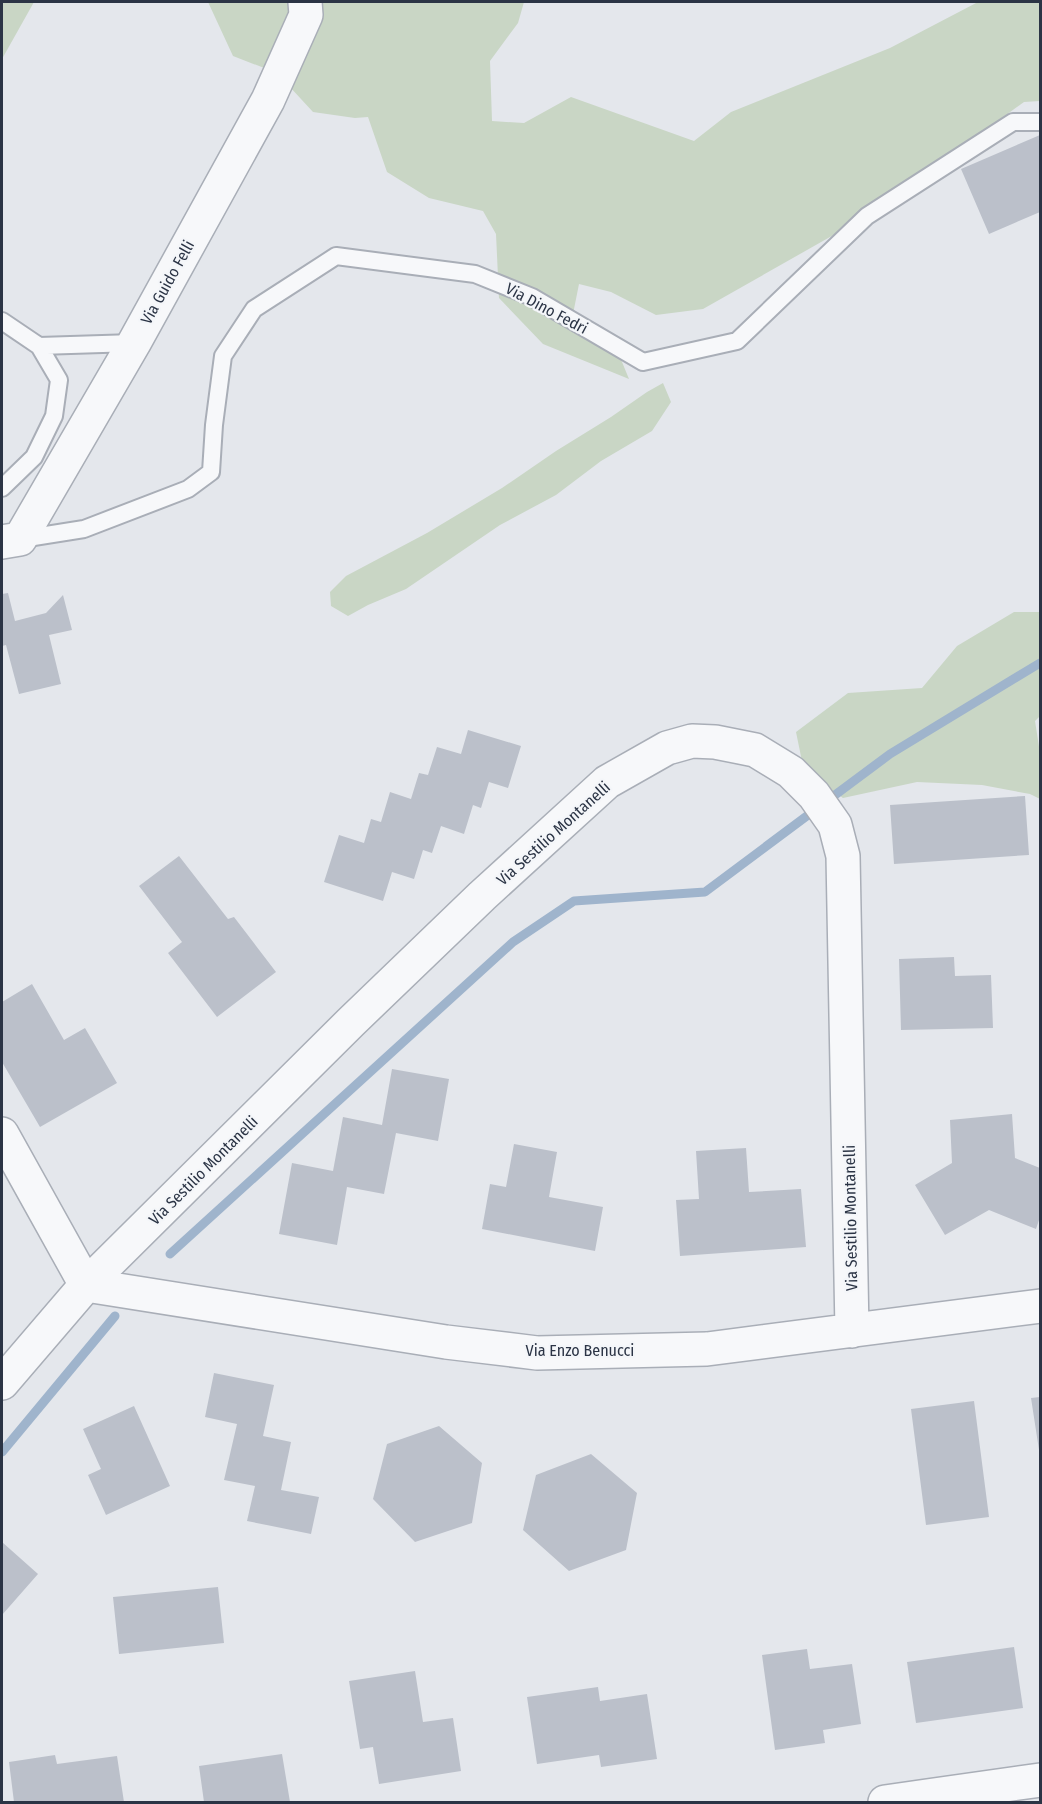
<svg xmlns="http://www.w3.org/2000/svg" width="1042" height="1804" font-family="'Fira Sans Condensed',sans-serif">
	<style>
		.green { fill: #c9d6c5 }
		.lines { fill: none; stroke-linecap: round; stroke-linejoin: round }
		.stream { stroke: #9fb4cc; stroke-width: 9 }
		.building { fill: #bbc0ca }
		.service-casing { stroke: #a9aeb7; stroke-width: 20 }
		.minor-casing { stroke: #a9aeb7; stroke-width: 36 }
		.service { stroke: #f7f8fa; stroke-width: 16 }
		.minor { stroke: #f7f8fa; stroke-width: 33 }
		.labels { text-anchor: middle; stroke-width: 4.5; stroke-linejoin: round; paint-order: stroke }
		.street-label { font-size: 16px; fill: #2b3445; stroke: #f4f6f9 }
	</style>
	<rect width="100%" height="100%" fill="#e4e7ec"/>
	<path class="green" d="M2,2H34L2,59Z
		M208,2H524L518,23L490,61L492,121L524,123L571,97L694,141L731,112L890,48L978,2H1040V101L1024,102L867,216L703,309L656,315L611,292L579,284L573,314L613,340L629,379L543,344L499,298L496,234L483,211L429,198L387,172L368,117L355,118L313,112L277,73L233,56Z
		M663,383L671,402L652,431L601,461L556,495L500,525L406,589L368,605L348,616L331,606L330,592L346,576L427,533L502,488L556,451L611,417L647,392Z
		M1014,612H1040V716L1035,721L1040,753V799L1030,794L982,785L917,782L843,798L804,771L796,732L848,693L922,688L957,646Z"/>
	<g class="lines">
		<path class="stream" d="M170,1254L513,942L574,901L705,892L890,754L1040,663
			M2,1452L115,1316"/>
	</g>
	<path class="building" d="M1040,135V212L989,234L961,169Z
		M8,593L15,621L46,613L63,595L72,630L49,635L61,684L19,694L6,645L2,646V594Z
		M468,730L521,746L508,788L489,782L481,808L473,805L464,834L441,826L432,853L423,850L414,879L392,872L383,901L324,882L339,835L364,843L371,819L381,822L390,792L411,799L419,773L428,775L437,747L461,754Z
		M1025,796L1029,855L894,864L890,805Z
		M179,856L228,919L234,917L276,972L217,1017L168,953L182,942L139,886Z
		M954,957L955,976L991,975L993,1028L901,1030L899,959Z
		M32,984L64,1040L85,1028L117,1083L40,1127L2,1062V1002Z
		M392,1069L449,1079L438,1141L396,1133L384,1194L347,1187L337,1245L279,1234L292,1163L333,1171L343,1117L382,1125Z
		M1012,1114L1015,1158L1040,1168V1217L1036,1229L989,1210L945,1235L915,1185L952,1163L950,1120Z
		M514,1144L557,1152L549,1197L603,1207L595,1251L482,1229L490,1184L506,1187Z
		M746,1148L749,1192L801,1189L806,1247L680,1256L676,1200L699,1199L696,1151Z
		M214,1373L274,1385L263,1436L291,1442L281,1490L319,1497L311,1534L247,1521L255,1486L224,1480L237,1424L205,1417Z
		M1040,1397V1450H1039L1031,1398Z
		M974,1401L989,1517L926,1525L911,1409Z
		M134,1406L170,1486L106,1515L88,1475L101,1469L83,1429Z
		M439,1426L482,1463L472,1523L415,1542L373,1499L387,1444Z
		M591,1454L637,1493L626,1550L569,1571L523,1530L536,1475Z
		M2,1542L38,1574L2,1615Z
		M218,1587L224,1643L119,1654L113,1597Z
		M1014,1647L1023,1708L916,1723L907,1662Z
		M807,1649L810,1669L852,1664L861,1724L823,1730L825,1743L775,1750L762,1655Z
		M415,1671L423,1722L453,1718L461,1771L379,1784L373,1747L360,1749L349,1681Z
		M598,1687L600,1701L647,1694L657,1759L601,1767L599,1755L537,1764L527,1697Z
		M282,1754L290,1802H204L199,1766Z
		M55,1755L57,1764L117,1756L124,1802H14L9,1762Z"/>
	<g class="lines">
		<defs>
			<path id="service" d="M2,321L39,346L59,380L54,416L34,457L2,488
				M39,346L134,343
				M21,539L84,529L188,489L211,472L214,425L223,356L254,309L336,256L475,274L532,297L643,362L737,341L867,216L1013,122H1040"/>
			<path id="minor" d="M2,542L20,539L134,343L268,100L306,15L305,2
				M2,1134L86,1285L446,1342L537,1353L707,1349L1040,1306
				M2,1383L86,1285L351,1022L482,896L607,782L667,748L692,741L715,742L755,750L791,772L814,795L835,825L843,856L852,1331
				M885,1802L1040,1780"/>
		</defs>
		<use href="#service" class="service-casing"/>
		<use href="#minor" class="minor-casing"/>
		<use href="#service" class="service"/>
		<use href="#minor" class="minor"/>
	</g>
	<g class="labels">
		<g class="street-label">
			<text transform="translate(167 282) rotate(-61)" y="6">Via Guido Felli</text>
			<text transform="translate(547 308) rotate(28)" y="6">Via Dino Fedri</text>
			<text transform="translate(553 833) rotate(-42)" y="6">Via Sestilio Montanelli</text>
			<text transform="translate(203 1170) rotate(-45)" y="6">Via Sestilio Montanelli</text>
			<text transform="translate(850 1218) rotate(-91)" y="6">Via Sestilio Montanelli</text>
			<text x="580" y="1356">Via Enzo Benucci</text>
		</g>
	</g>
	<rect width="1042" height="1804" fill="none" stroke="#2b3445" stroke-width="6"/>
</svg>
